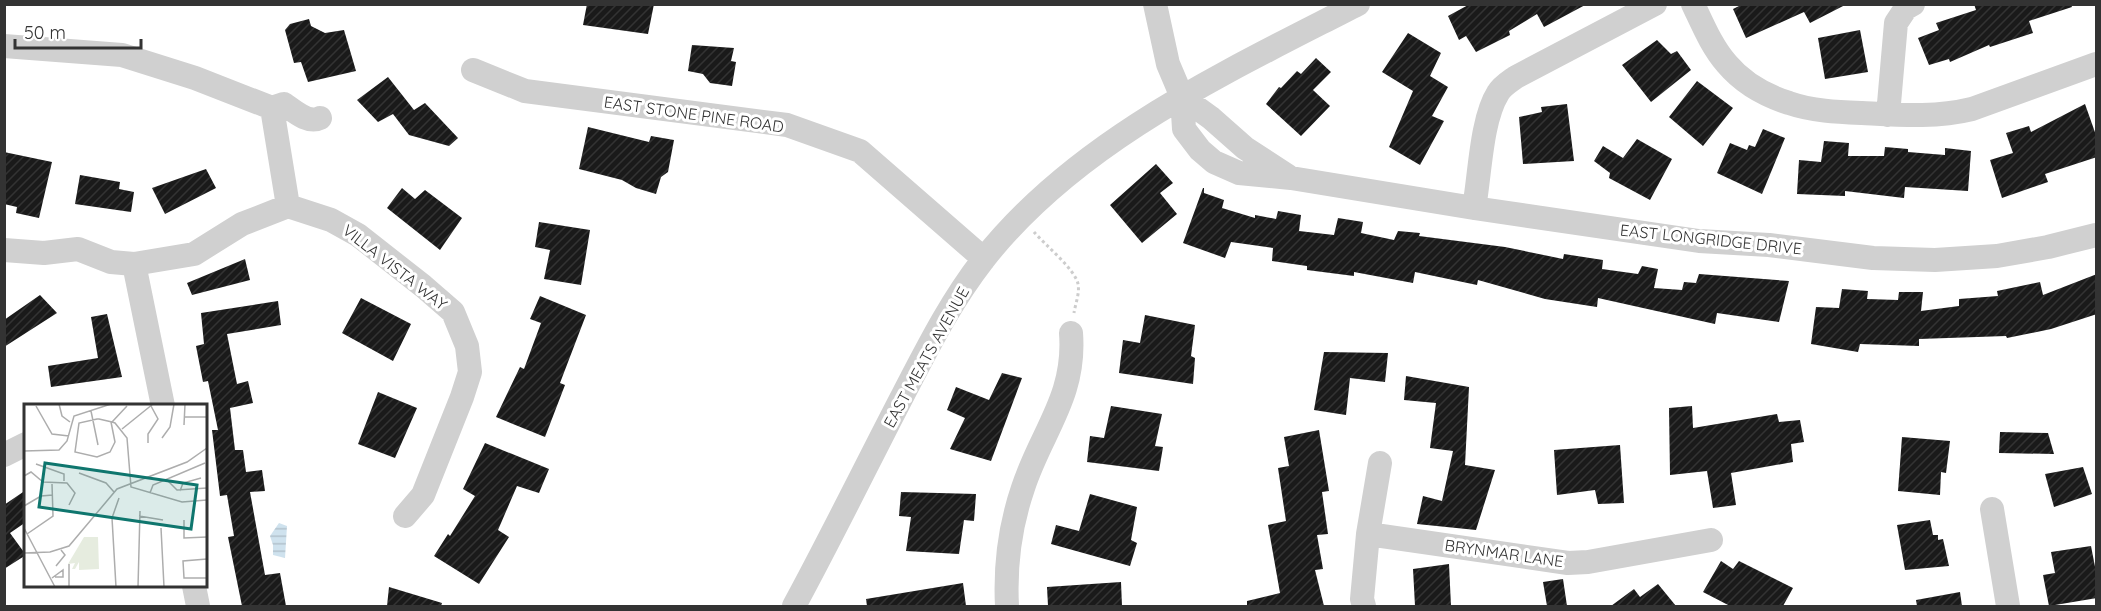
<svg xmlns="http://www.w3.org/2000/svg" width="2101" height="611" font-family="Quicksand,sans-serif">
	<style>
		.water { fill: url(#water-rules) }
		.building { fill: url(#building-hatch) }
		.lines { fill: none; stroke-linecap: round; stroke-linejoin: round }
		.path { stroke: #cdcdcd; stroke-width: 3; stroke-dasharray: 3 3; stroke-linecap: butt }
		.minor { stroke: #d0d0d0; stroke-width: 24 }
		.labels { text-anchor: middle; stroke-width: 6; stroke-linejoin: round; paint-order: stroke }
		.street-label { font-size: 16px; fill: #333; stroke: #fff }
		.inset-road { fill: none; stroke: #adadad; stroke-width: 1.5 }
		.view { fill: #0f766e; fill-opacity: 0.15; stroke: #0f766e; stroke-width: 3 }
		.inset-edge { fill: none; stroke: #333; stroke-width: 3 }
	</style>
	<defs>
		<pattern id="water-rules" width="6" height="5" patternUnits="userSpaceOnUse" patternTransform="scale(1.5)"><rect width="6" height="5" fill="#cfe2ee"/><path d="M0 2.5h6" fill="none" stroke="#b2c2cd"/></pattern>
		<pattern id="building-hatch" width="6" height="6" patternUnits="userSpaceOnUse" patternTransform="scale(1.5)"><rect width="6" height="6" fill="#1a1a1a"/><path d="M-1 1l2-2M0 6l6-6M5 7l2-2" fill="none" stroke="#333"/></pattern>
	</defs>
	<rect width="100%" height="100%" fill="#fff"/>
	<path class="water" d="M279,523L287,526L285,558L273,555V545L270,536Z"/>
	<path class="building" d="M587,4H654L648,34L583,25Z
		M1470,4H1587L1544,27L1537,14L1509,31L1510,35L1476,52L1466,36L1459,40L1448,16Z
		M1743,4H1847L1810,23L1804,12L1746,38L1733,9Z
		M1974,4H2071L2072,7L2029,21L2033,33L1990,47L1989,45L1950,62L1949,59L1929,65L1918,38L1939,30L1936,23L1976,10Z
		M309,19L311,26L325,33L344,30L356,71L308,82L301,62L294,63L285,30L290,24Z
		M1860,30L1868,72L1825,79L1818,38Z
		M1408,33L1441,53L1430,76L1448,87L1432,116L1444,121L1420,165L1389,147L1413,91L1382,72Z
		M1657,40L1671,54L1677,51L1691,70L1651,102L1622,65Z
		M692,45L734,48L731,61L736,62L732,86L710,83L703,74L688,71Z
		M1316,58L1331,72L1313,90L1330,106L1301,136L1266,104L1279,87L1281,88L1297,71L1301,74Z
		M388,77L414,110L425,103L458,138L449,146L409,135L393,114L378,122L357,100Z
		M1697,81L1733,108L1703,146L1669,117Z
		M1567,104L1574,161L1523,164L1519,117L1542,112L1541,107Z
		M2085,104L2097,138V157L2045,174L2048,182L2002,198L1990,160L2013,153L2006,133L2029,126L2031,132Z
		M588,127L649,142L651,136L674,140L668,172L661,177L656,194L636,188L622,180L579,169Z
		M1763,129L1785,138L1762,194L1717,173L1730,143L1747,150L1749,145L1755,147Z
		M1637,139L1672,159L1650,200L1609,178L1610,173L1594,161L1603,146L1623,158Z
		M1824,141L1849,143L1848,156H1884L1885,147L1908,149V152L1945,155V148L1971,151L1968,191L1905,187L1904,198L1845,191V196L1797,194L1799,160L1821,162Z
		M4,152L52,162L39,218L16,213L17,207L4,204Z
		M1156,164L1173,183L1160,193L1177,214L1142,243L1110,205Z
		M206,169L216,188L165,214L152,188Z
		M80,175L120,182L119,189L134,192L131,212L75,204Z
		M402,188L415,199L425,190L462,218L440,250L387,208Z
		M1203,188H1204V193L1224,200L1222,208L1255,218V215L1276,219L1278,211L1301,215L1299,231L1334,235L1338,218L1363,222L1361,233L1394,240L1398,231L1420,233L1419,236L1505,247L1563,259L1564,254L1603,260L1602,269L1638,274L1642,266L1658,269L1654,288L1682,290L1684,282L1696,283L1699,274L1789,281L1779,322L1717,313L1715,324L1598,298L1597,307L1545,299L1478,280L1477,285L1415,272L1413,283L1354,272V276L1307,270V266L1272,261L1273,248L1231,242L1225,258L1183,243Z
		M539,222L590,230L581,285L544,279L550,250L535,247Z
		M245,259L250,280L192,295L187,283Z
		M2097,274V314L2051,329L2007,338L2006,336L1919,339V346L1860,344L1858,352L1811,344L1816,307L1839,308L1842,289L1868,291L1867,299L1898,300L1899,292H1923L1921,311L1959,306V299L1998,296L1997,291L2040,282L2043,295Z
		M40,295L57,313L4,347V320Z
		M540,296L586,315L560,383L565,385L545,437L496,417L520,367L524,369L541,323L530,319Z
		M361,298L411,324L393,361L342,333Z
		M278,301L281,325L227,334L237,384L248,381L253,403L230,408L235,450H243L246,472L262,470L265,491L250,492L265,575L280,573L286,606H242L228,537L234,536L227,495L220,496L212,430H218L208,381L203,382L196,346L204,344L201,313Z
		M107,314L122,377L51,387L48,366L98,358L91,317Z
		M1145,315L1195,325L1191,356L1195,358L1193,384L1119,373L1123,340L1140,343Z
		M1324,352L1388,353L1385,382L1350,378L1346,415L1314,410Z
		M1002,373L1022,378L991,461L950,449L965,418L947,410L956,387L989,400Z
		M1406,376L1469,387L1465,465L1495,470L1476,530L1417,524L1423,496L1442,501L1453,451L1430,448L1436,403L1404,400Z
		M378,392L417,408L395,458L358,444Z
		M1111,406L1162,414L1155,446L1163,447L1159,471L1087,462L1090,436L1104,438Z
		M1692,406L1693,428L1777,414L1779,422L1800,420L1804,442L1791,444L1793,462L1731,473L1736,505L1713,508L1707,471L1670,475L1669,408Z
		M1319,430L1329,491L1322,492L1328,534L1317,535L1323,569L1315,570L1324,606H1247V601L1280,593L1268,525L1286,521L1278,468L1289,466L1284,437Z
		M2000,432L2048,433L2054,454L1999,453Z
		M1902,437L1950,441L1946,473L1941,472L1940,495L1898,491Z
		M485,443L549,469L539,493L517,486L498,530L509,537L479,584L434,556L448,534L450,536L475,496L463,489Z
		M1620,445L1624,503L1598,504L1595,490L1557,495L1554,450Z
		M2083,467L2092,494L2054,507L2045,474Z
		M26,490V522L10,533L26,555L4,569V505Z
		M901,492L976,494L974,521L964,520L959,554L906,551L911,517L899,516Z
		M1090,494L1137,507L1131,540L1137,543L1130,566L1051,544L1056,525L1079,531Z
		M1930,520L1933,535H1938V540L1943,539L1949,566L1905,570L1897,525Z
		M2091,546L2097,577V598L2049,606L2043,575L2055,573L2051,552Z
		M1721,561L1733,569L1739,561L1793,588L1783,606H1730L1703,592Z
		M1449,564L1451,606H1415L1413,569Z
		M1563,579L1567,606H1547L1543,582Z
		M1121,582L1122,606H1048L1047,587Z
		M963,583L966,606H867L866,599Z
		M1658,584L1676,606H1611L1634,589L1640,597Z
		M389,587L442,603L441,606H387Z
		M1960,592L1962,606H1917L1916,600Z"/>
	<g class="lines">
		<path class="path" d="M1034,232C1045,245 1075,269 1078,284C1080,293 1075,305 1074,313"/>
		<path class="minor" d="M1155,4L1168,64L1182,97L1184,129L1200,150L1214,162L1239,173L1291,178L1474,208L1699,241L1769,245L1873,258L1935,260L1997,256L2048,247L2096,235
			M1693,4C1703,25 1712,47 1727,64C1743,83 1767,96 1789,103C1812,111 1838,112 1862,113C1900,115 1935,118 1972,109L2096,64
			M4,46L122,55L195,78L272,108L288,206
			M473,70L525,91L787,125L860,151L984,259
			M1182,97L1211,118L1245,148L1288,176
			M272,108L284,104C294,111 308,124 320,118
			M1888,115L1896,23L1906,8L1913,4
			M1474,208C1480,175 1481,120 1498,93C1502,86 1509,82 1516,77L1655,4
			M4,250L44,253L78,249L111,262L134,264L194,254L242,224L288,206L331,220L358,235L423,286L453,312L467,346L470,372L462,397L423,495L405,516
			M134,264L163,406
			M4,455L26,444
			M1992,509L2008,606
			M1368,534L1568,563L1588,562L1711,540
			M194,586L198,606
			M794,606C832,536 867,464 904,393C928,347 951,301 983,260C1076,141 1226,72 1358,4
			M1007,606C1005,567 1010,526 1023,488C1041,432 1076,397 1071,333
			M1364,606L1362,599L1368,534L1380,463"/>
	</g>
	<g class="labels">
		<g class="street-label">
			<text transform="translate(694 114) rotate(8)" y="6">EAST STONE PINE ROAD</text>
			<text transform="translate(1711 239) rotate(6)" y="6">EAST LONGRIDGE DRIVE</text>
			<text transform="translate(395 267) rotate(38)" y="6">VILLA VISTA WAY</text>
			<text transform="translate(926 357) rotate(-61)" y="6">EAST MEATS AVENUE</text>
			<text transform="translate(1504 553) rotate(8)" y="6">BRYNMAR LANE</text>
		</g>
	</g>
	<g transform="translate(24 404)">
		<rect width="183" height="183" fill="#fff"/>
		<path d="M60,133H74L75,165L55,166V158L51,165H48L51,159L44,160Z" fill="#e6ecdf"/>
		<path class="inset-road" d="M35,0L38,12L46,18M12,2L28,30L45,32M67,7L74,41M160,13H183M87,18L91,38L86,48L73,53L51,48L55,19L73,15H75L88,18L91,19L103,34L107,83L158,98L183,96M88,18L103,2M160,21L161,0M98,25L129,0M138,34L146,23L150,0M124,39V30L134,15L127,2M0,47L35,46L43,37L50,12L87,0M12,60L40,70V77M55,69L82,79L90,88M0,72L7,68L19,78L43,79L51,89L45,101M143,76L153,86L183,84M156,87L159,79L177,74M126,89L129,81L181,59M0,102L17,92L29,91M115,112L139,116M160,116V134L183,133M0,124L31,183M137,124L140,183M3,130L29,112L28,80M0,149L26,148L45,142L93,85L163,58L183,44M183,155L159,157L160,174H183M45,160V183M32,162L41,151L37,146M28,174L39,166V173H31M92,183L88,114L95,94M114,183L116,107"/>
		<path class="view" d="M21,59L173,81L167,125L15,103Z"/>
		<rect width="183" height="183" class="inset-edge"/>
	</g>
	<rect width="2101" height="611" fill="none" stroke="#333333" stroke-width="12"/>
	<path d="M15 39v9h126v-9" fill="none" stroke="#333333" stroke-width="3"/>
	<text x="24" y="39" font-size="18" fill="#333333" stroke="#ffffff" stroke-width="4.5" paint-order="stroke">50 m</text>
</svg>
